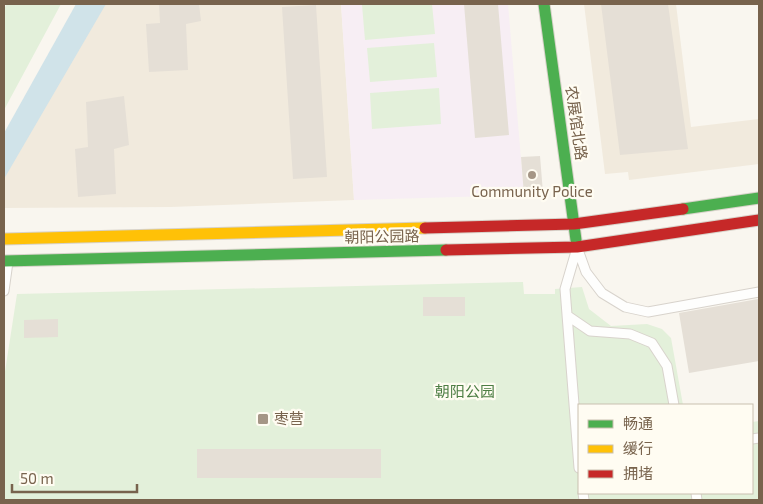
<svg xmlns="http://www.w3.org/2000/svg" width="763" height="504" font-family="'Exo 2','Noto Sans SC',sans-serif">
	<style>
		.residential { fill: #f1eadd }
		.education { fill: #f7eef4 }
		.green { fill: #e3f0da }
		.water { fill: #d0e3e9 }
		.building { fill: #e5dfd6 }
		.lines { fill: none; stroke-linecap: round; stroke-linejoin: round }
		.lane-casing { stroke: #d8d3cc; stroke-width: 11 }
		.fast-casing { stroke: #d7d2c9; stroke-width: 13 }
		.slow-casing { stroke: #d7d2c9; stroke-width: 13 }
		.jam-casing { stroke: #d7d2c9; stroke-width: 13 }
		.lane { stroke: #fefefd; stroke-width: 9 }
		.fast { stroke: #4caf50; stroke-width: 11 }
		.slow { stroke: #ffc107; stroke-width: 11 }
		.jam { stroke: #c62828; stroke-width: 11 }
		.poi-dot { fill: #a59686; stroke: #fffcf2; stroke-width: 2 }
		.labels { text-anchor: middle; stroke-width: 4.5; stroke-linejoin: round; paint-order: stroke }
		.street-label { font-size: 15px; fill: #78634d; stroke: #fffcf2 }
		.poi-label { font-size: 15px; fill: #78634d; stroke: #fffcf2 }
		.park-label { font-size: 15px; fill: #4d7e44; stroke: #fffcf2 }
	</style>
	<rect width="100%" height="100%" fill="#f9f6ef"/>
	<path class="residential" d="M88,4H341L354,200L171,207L4,208V159Z
		M584,4H676L691,127L759,119V164L629,180L628,172L605,174Z"/>
	<path class="education" d="M341,4H508L524,195L354,200Z"/>
	<path class="green" d="M7,4H61L4,110V9Z
		M372,4H432L435,34L365,40L362,5Z
		M434,43L437,77L370,82L367,48Z
		M439,88L441,124L372,129L370,93Z
		M523,282L524,294H555V289L582,287L589,309L611,326L647,324L662,329L671,338L683,405H579V493H752V422L759,421V500H4V378L17,294Z"/>
	<path class="water" d="M76,4H106L4,179V133Z"/>
	<path class="building" d="M159,4H199L201,21L186,24L188,70L149,72L146,24L160,23Z
		M464,4H498L509,135L475,138Z
		M601,4H668L688,149L620,155Z
		M316,5L327,177L293,179L282,7Z
		M124,96L129,145L114,149L116,194L78,197L75,149L88,147L86,102Z
		M540,156L543,193L524,195L521,157Z
		M423,297H465V316H423Z
		M758,299L759,361L689,373L679,313Z
		M58,319V337L24,338V320Z
		M197,449H381V478H197Z"/>
	<g class="lines">
		<defs>
			<path id="lane" d="M577,247L586,272L602,293L625,307L648,312L759,292
				M577,248L565,289L579,468
				M4,291L8,262
				M568,316L590,331L630,334L652,343L667,366L674,405
				M752,439L759,438
				M583,493L584,500
				M696,493L697,500"/>
			<path id="fast" d="M544,4L576,240
				M683,209L759,198
				M4,261L446,250"/>
			<path id="slow" d="M4,239L425,228"/>
			<path id="jam" d="M425,228L574,224L683,209
				M446,250L577,247L759,220"/>
		</defs>
		<use href="#lane" class="lane-casing"/>
		<use href="#fast" class="fast-casing"/>
		<use href="#slow" class="slow-casing"/>
		<use href="#jam" class="jam-casing"/>
		<use href="#lane" class="lane"/>
		<use href="#fast" class="fast"/>
		<use href="#slow" class="slow"/>
		<use href="#jam" class="jam"/>
	</g>
	<g class="poi-dot">
		<circle cx="532" cy="175" r="5"/>
		<rect x="257" y="413" width="12" height="12" rx="2.5"/>
	</g>
	<g class="labels">
		<g class="street-label">
			<text transform="translate(576 123) rotate(82)" y="5">农展馆北路</text>
			<text transform="translate(382 237) rotate(-1)" y="5">朝阳公园路</text>
		</g>
		<g class="poi-label">
			<text x="532" y="197">Community Police</text>
			<text x="274" y="424" text-anchor="start">枣营</text>
		</g>
		<g class="park-label">
			<text x="465" y="397">朝阳公园</text>
		</g>
	</g>
	<rect width="763" height="504" fill="none" stroke="#78634d" stroke-width="10"/>
	<rect x="578" y="404" width="175" height="90" fill="#fffcf2" stroke="#c9bfb0"/>
	<rect x="588" y="420" width="25" height="8" fill="#4caf50" stroke="#c9bfb0"/>
	<text x="623" y="429" font-size="15" fill="#78634d">畅通</text>
	<rect x="588" y="445" width="25" height="8" fill="#ffc107" stroke="#c9bfb0"/>
	<text x="623" y="454" font-size="15" fill="#78634d">缓行</text>
	<rect x="588" y="470" width="25" height="8" fill="#c62828" stroke="#c9bfb0"/>
	<text x="623" y="479" font-size="15" fill="#78634d">拥堵</text>
	<path d="M12 484v8h125v-8" fill="none" stroke="#78634d" stroke-width="2.5"/>
	<text x="20" y="484" font-size="15" fill="#78634d" stroke="#fffcf2" stroke-width="4" paint-order="stroke">50 m</text>
</svg>
